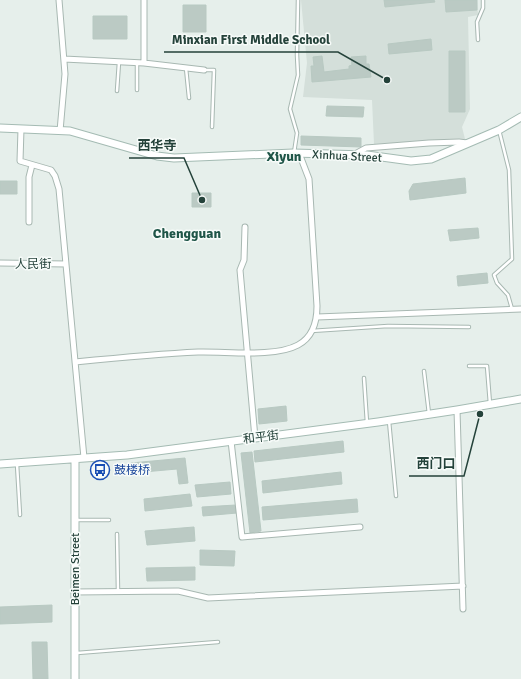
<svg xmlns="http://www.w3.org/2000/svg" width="521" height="679" font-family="Signika,'Noto Sans SC',sans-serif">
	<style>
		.built { fill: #d4dfda }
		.building { fill: #bbcac4; stroke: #b8c9c2 }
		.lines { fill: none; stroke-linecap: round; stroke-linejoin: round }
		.lane-casing { stroke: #a8b8b2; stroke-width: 4.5 }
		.street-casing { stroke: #a8b8b2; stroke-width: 7 }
		.secondary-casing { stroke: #a4bbb3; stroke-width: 9 }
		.lane { stroke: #fff; stroke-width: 2.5 }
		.street { stroke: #fff; stroke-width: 5 }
		.secondary { stroke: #fff; stroke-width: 7 }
		.labels { text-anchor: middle; stroke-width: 3; stroke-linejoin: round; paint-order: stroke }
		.street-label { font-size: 12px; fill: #24423a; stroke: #f7fbf9 }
		.transit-label { font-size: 12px; fill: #164399; stroke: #f7fbf9; text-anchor: start }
		.quarter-label { font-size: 14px; font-weight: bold; fill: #1f5548; stroke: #f7fbf9 }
		.leader { fill: none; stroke: #24423a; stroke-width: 1.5 }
		.callout-dot { fill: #24423a; stroke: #f7fbf9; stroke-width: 1.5 }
		.callout-label { font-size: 13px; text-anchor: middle; font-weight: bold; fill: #24423a; stroke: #f7fbf9; stroke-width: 3; stroke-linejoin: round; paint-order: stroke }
	</style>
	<rect width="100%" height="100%" fill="#e6efeb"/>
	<path class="built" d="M301,0H477L478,15L468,17L470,109L462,127L465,139L374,144L372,100L303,97L307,63Z"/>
	<path class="building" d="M384,0H434L435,2L385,7Z
		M445,0H477V10L446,12Z
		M183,5H206V32H183Z
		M93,16H127V39H93Z
		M431,39L432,50L389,54L388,44Z
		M449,51H465V112H449Z
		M322,56L324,72L349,69V66L352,65L351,57L366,56V64H369L371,77L312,82L311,66H314L313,57Z
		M327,106L364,107L363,117L326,116Z
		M301,136L361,138V147L301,145Z
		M465,178L466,193L410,200L409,191L413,184Z
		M0,181H17V194H0Z
		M192,193H211V207H192Z
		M478,228L479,238L450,241L448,230Z
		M487,273L488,283L458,286L457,276Z
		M286,406L287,421L259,424L258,409Z
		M343,441L344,452L255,462L254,451Z
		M252,452L261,531L250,533L241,453Z
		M185,458L188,483L179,484L177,469L132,473L131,463Z
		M341,472L342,484L263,493L262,481Z
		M230,482L231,494L197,497L195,485Z
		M190,494L192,506L145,511L144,499Z
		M357,499L358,512L263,520L262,507Z
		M236,505L237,513L203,516L202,507Z
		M194,527L195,541L147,545L145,531Z
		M200,550L235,551L234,566L200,565Z
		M195,567V580L147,581L146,568Z
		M52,605V622L0,624V607Z
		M32,642H47L48,679H33Z"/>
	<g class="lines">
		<defs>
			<path id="lane" d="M478,40L477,22L483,8V0
				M137,63V90
				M186,68L189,98
				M204,70H214L212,127
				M117,91L119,62
				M499,130L509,170L512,259L494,275L497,283L508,295L512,309
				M294,153L297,133L290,109L298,75L297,55L298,0
				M311,331L388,326L469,327
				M469,366H487L490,404
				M424,371L429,414
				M364,378L367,423
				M389,421L396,496
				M17,464L20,515
				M75,520H109
				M117,534L118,591
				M77,653L218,642"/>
			<path id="street" d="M59,0L65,74L60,131
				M144,0V63
				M64,59L144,63L204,70
				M21,129L20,161L51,170L55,176L59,189L84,458
				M355,154L366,148L429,143L459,142L467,143
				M29,222V177L32,165
				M245,227L244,260L240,270L255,438
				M0,263L66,264
				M317,317L521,309
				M75,362C116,358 157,354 198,352C226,351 274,358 298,345C313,337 317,321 317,306L309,179L299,153
				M457,410L463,609
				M231,441L242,537L360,527
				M74,592L178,591L208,598L463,586"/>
			<path id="secondary" d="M0,128L70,131L157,156L174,158L293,153L367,155L411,161L431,159L499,130L521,117
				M0,464L127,455L378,422L457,410L521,399
				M75,679V459"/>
		</defs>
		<use href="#lane" class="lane-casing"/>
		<use href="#street" class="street-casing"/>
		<use href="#secondary" class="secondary-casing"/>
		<use href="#lane" class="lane"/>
		<use href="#street" class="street"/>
		<use href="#secondary" class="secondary"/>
	</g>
	<defs>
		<symbol id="bus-ring" viewBox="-11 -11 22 22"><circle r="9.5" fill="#f7fbf9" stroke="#1a4fb4" stroke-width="1.5"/><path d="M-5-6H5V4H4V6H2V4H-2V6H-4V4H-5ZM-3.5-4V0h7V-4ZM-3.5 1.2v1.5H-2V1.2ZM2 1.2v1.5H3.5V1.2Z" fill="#1a4fb4"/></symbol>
	</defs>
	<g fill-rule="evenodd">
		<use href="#bus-ring" x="89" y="459" width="22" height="22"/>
	</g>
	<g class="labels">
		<g class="street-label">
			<text transform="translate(347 156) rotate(3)" y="4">Xinhua Street</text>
			<text x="33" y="268">人民街</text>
			<text transform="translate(261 437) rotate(-7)" y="4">和平街</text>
			<text transform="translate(75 569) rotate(-90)" y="4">Beimen Street</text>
		</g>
		<g class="transit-label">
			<text x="114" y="474">鼓楼桥</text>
		</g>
		<g class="quarter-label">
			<text x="284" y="161">Xiyun</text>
			<text x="187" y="238">Chengguan</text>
		</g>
	</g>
	<path class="leader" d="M387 80L338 52H164M202 200L184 158H129M480 414L464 476H409"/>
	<g class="callout-dot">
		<circle cx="387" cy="80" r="4"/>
		<circle cx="202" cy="200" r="4"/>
		<circle cx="480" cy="414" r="4"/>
	</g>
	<g class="callout-label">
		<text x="251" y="44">Minxian First Middle School</text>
		<text x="157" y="150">西华寺</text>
		<text x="436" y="468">西门口</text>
	</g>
</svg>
